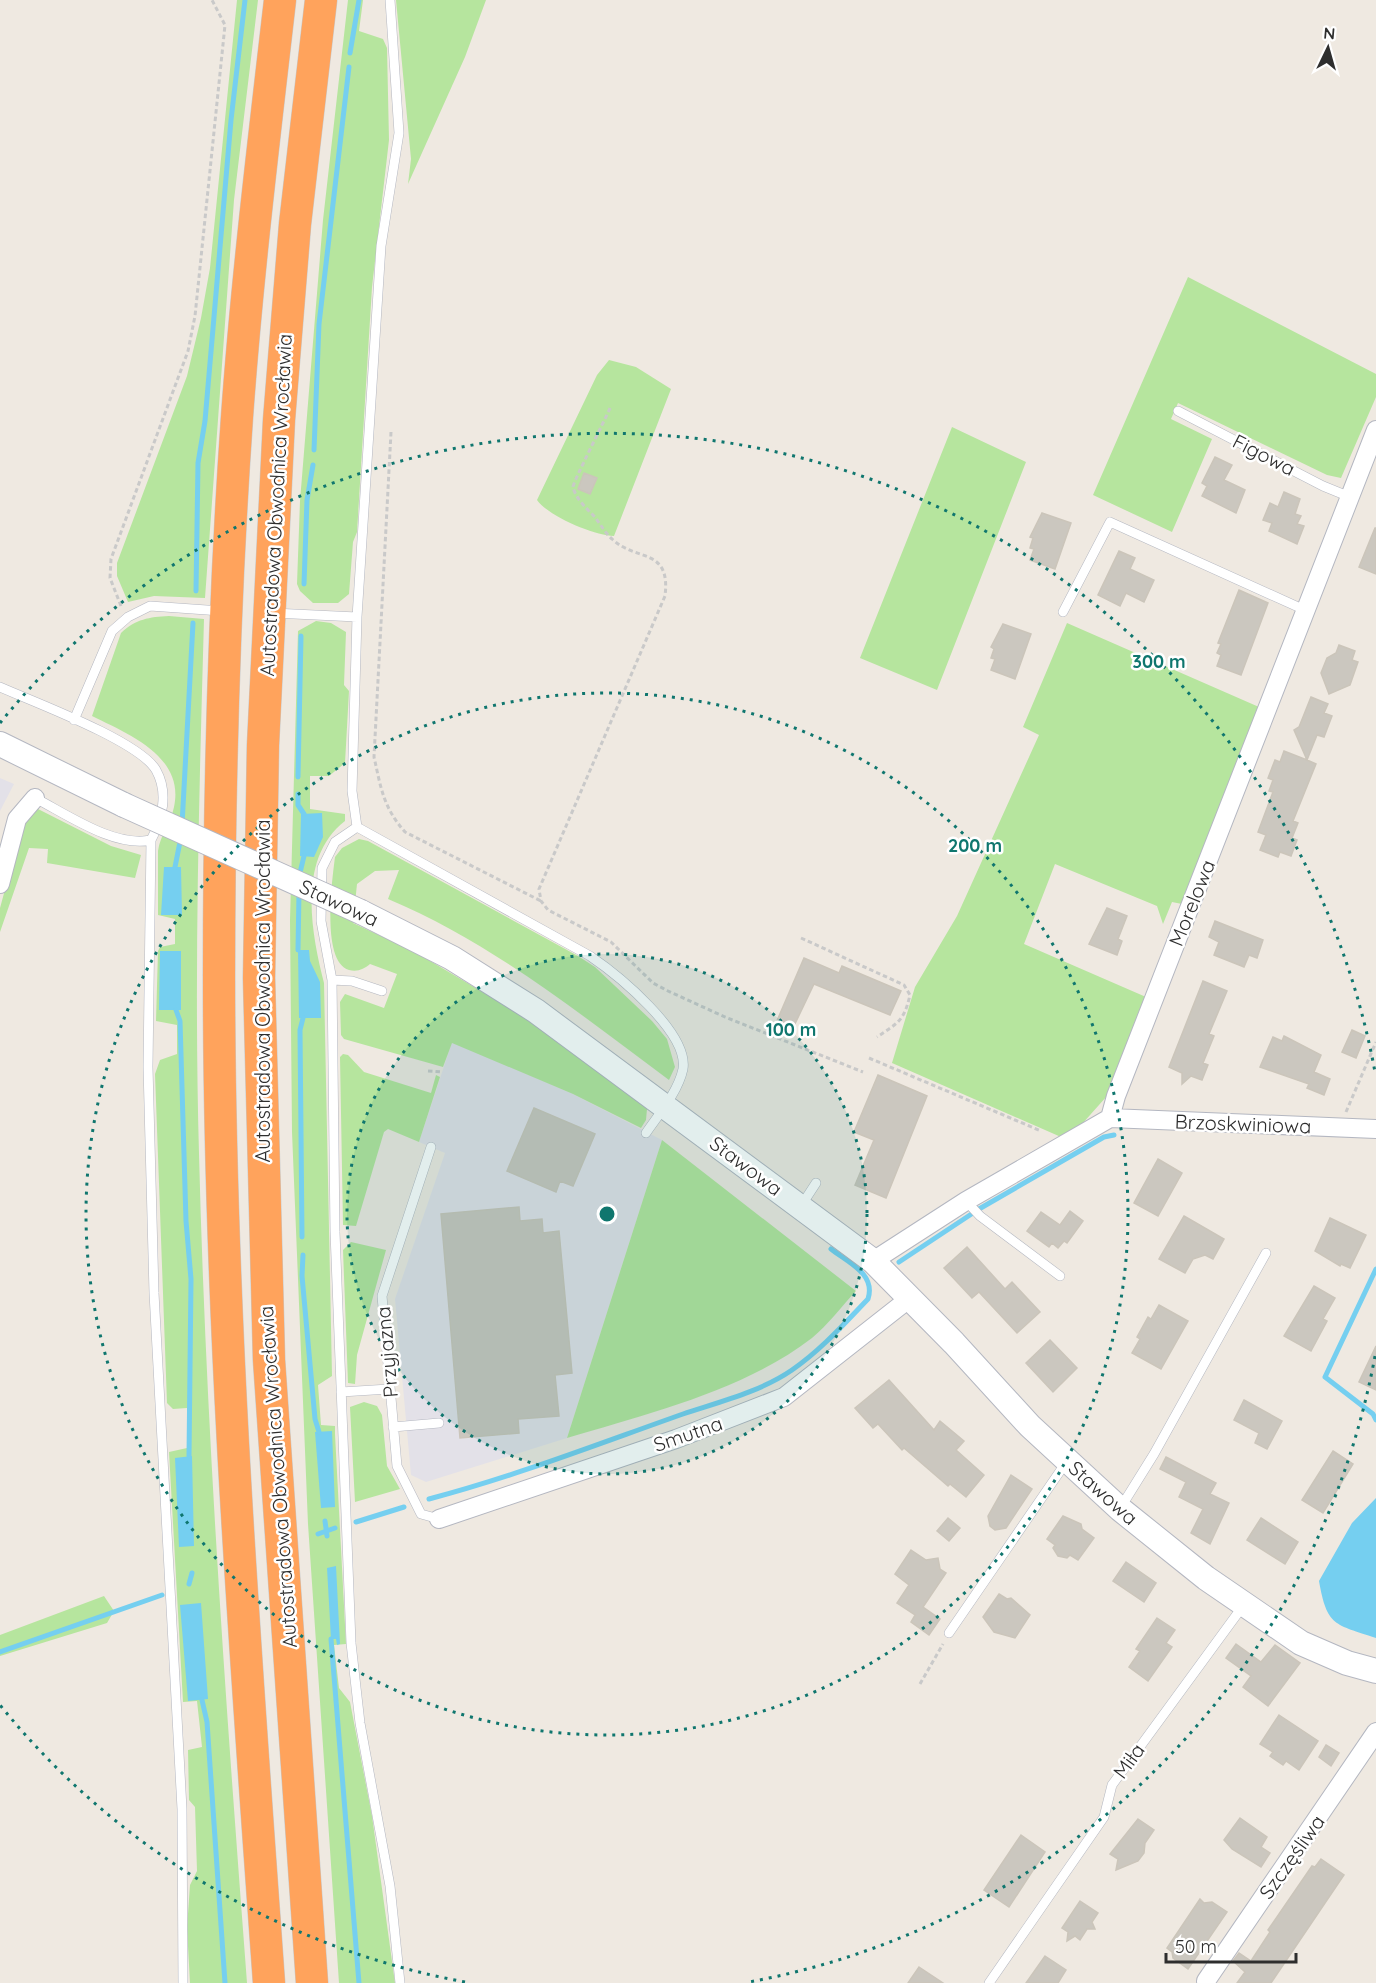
<svg xmlns="http://www.w3.org/2000/svg" width="1376" height="1983" font-family="Quicksand,sans-serif">
	<style>
		.industrial { fill: #e3e1e8 }
		.green { fill: #b6e59e }
		.water { fill: #75cff0 }
		.lines { fill: none; stroke-linecap: round; stroke-linejoin: round }
		.stream { stroke: #75cff0; stroke-width: 5 }
		.building { fill: #cbc7bf; stroke: #cbc5ba; stroke-width: 1.5 }
		.lane-casing { stroke: #b4b7c1; stroke-width: 10 }
		.street-casing { stroke: #b4b7c1; stroke-width: 20 }
		.secondary-casing { stroke: #b4b7c1; stroke-width: 26 }
		.highway-casing { stroke: #c9c9c9; stroke-width: 33 }
		.path { stroke: #c9c9c9; stroke-width: 3; stroke-dasharray: 4.5 3; stroke-linecap: butt }
		.lane { stroke: #fff; stroke-width: 9 }
		.street { stroke: #fff; stroke-width: 18 }
		.secondary { stroke: #fff; stroke-width: 24 }
		.highway { stroke: #ffa35c; stroke-width: 32 }
		.secondary-bridge-casing { stroke: #b4b7c1; stroke-width: 26; stroke-linecap: butt }
		.secondary-bridge { stroke: #fff; stroke-width: 24 }
		.ring { fill: none; stroke: #0f766e; stroke-width: 3; stroke-dasharray: 3 6 }
		.labels { text-anchor: middle; stroke-width: 5; stroke-linejoin: round; paint-order: stroke }
		.street-label { font-size: 20px; fill: #2e2e2e; stroke: #fff }
		.centre { fill: #0f766e; stroke: #fff; stroke-width: 3 }
		.ring-label { font-size: 18px; text-anchor: middle; font-weight: bold; fill: #0f766e; stroke: #fff; stroke-width: 5; stroke-linejoin: round; paint-order: stroke }
	</style>
	<rect width="100%" height="100%" fill="#efe9e1"/>
	<path class="industrial" d="M0,778L14,784L0,811Z
		M452,1042L573,1094L662,1140L567,1438L426,1482L411,1475L395,1299L445,1153L419,1142Z"/>
	<path class="green" d="M237,0H258L234,200L205,598L154,596L128,602L117,576V563L187,376L201,318L210,268Z
		M348,0H363L359,31L383,39L387,48L389,140L372,287L357,532L353,542L349,594L338,603H313L300,591L297,584L300,501L323,220Z
		M396,0H486L465,57L408,184L411,159Z
		M1188,277L1376,374V397L1341,478L1327,475L1178,403L1171,419L1212,439L1172,532L1093,495Z
		M609,360L636,367L671,389L614,536C595,536 548,516 537,500L597,375Z
		M952,427L1026,462L937,690L860,658Z
		M169,616L204,619C199,797 194,976 199,1154C206,1431 226,1707 247,1983H190L187,1928L190,1885L197,1871L195,1807L189,1800L188,1750L202,1747L197,1701L183,1702L169,1452L187,1448V1408L173,1409L167,1403L155,1074L160,1060L177,1054V1025L156,1021L158,951L160,947L175,944V919L158,915V851C160,835 171,823 174,807C185,756 128,734 92,716L121,633C136,619 149,617 169,616Z
		M316,621L331,623L346,632L344,685L349,691L345,763L329,776H310V809L345,814V821C297,858 311,932 324,983L332,1376L318,1385L321,1425L335,1426V1434L346,1644L334,1645L339,1688L350,1702L372,1816L395,1983H339L308,1524L292,1132L290,920L298,631Z
		M1067,623L1259,707L1182,904L1172,902L1163,924L1157,906L1055,864L1024,944L1146,997L1107,1096L1082,1124L1061,1137L892,1063L915,987L957,916L1039,735L1023,727Z
		M38,809L111,846L141,855L135,878L47,863L48,849L29,848L0,932V908L24,820Z
		M359,839L368,841L578,956L595,967L652,1021L667,1039L675,1067L669,1080C580,1014 491,942 388,899L399,870L375,871L357,884L353,923L415,952L518,1013L644,1106L647,1109L646,1120L641,1128L573,1094L452,1043L443,1067L344,1039L341,1035L340,1002L345,994L384,1008L397,974L370,964C364,969 358,972 349,970C321,962 332,881 335,857L342,848Z
		M343,1054L348,1055L364,1072L431,1093L436,1075L440,1077L419,1142L388,1129L384,1132L356,1226L343,1225L340,1057Z
		M662,1140L856,1291C842,1306 828,1325 812,1338C745,1390 647,1414 567,1438Z
		M351,1242L386,1250L357,1355L355,1384L348,1383L343,1250Z
		M364,1402L377,1406L382,1415L387,1466L400,1489L355,1502L350,1407Z
		M104,1596L114,1611L107,1623L0,1656V1635Z"/>
	<path class="water" d="M322,813L323,837L314,857L300,856L301,814Z
		M164,867H181L182,915H161Z
		M298,950H309L310,961L320,982L321,1018H299Z
		M160,951H181V1010H159Z
		M332,1431L335,1507L321,1508L315,1432Z
		M192,1456L194,1546L179,1547L175,1458Z
		M1376,1498V1638C1335,1624 1327,1627 1319,1581L1352,1523Z
		M336,1566L340,1644L337,1645L336,1639H331L327,1568Z
		M201,1603L208,1699L188,1701L180,1605Z"/>
	<g class="lines">
		<path class="stream" d="M350,53L359,0
			M314,450L319,324L349,67
			M304,584L307,500L313,465
			M196,591L198,463L205,421L231,120L245,0
			M298,777L301,636
			M298,794V805L304,814
			M182,825L193,623
			M175,867L181,837
			M299,877L304,856
			M298,950L299,892
			M176,1010L180,1021L186,1221L191,1279L189,1456
			M302,1237L300,1030L303,1018
			M303,1255L302,1276L315,1419L319,1432
			M899,1262L979,1209L1104,1137L1114,1135
			M1376,1269L1325,1377L1373,1414L1376,1420
			M429,1499C516,1476 598,1444 683,1414C719,1402 760,1392 792,1370C821,1350 844,1324 868,1299C876,1274 849,1263 831,1249
			M325,1521L327,1536
			M356,1522L404,1507
			M318,1534L335,1528
			M189,1584L192,1573
			M331,1639L359,1983
			M0,1652L162,1595
			M202,1700L207,1722L225,1983"/>
	</g>
	<path class="building" d="M1215,457L1232,465L1224,480L1245,490L1236,513L1202,496L1207,486L1202,483Z
		M584,473L597,478L590,494L578,489Z
		M1284,492L1300,499L1295,514L1301,516L1297,524L1304,526L1297,544L1269,531L1272,523L1263,520L1270,503L1278,507Z
		M1042,513L1071,523L1055,569L1030,560L1034,549L1030,548L1033,538L1030,537Z
		M1375,528H1376V574L1359,567Z
		M1119,551L1135,558L1130,569L1154,580L1144,602L1126,593L1120,606L1098,595Z
		M1239,590L1268,603L1241,675L1217,666L1221,655L1217,653L1221,644L1218,643Z
		M1003,624L1031,634L1015,679L991,670L995,659L991,658L994,649L991,647Z
		M1339,645L1355,651L1352,660L1358,662L1350,685L1329,694L1321,673L1327,658L1336,653Z
		M1311,697L1328,704L1324,713L1332,716L1324,737L1317,735L1307,760L1316,764L1293,821L1298,823L1292,838L1297,840L1291,856L1280,852L1278,857L1260,850L1266,835L1258,832L1273,792L1269,791L1273,780L1268,778L1275,760L1280,762L1284,751L1307,760L1294,730L1299,727Z
		M1107,908L1127,916L1118,939L1122,941L1117,955L1089,944Z
		M1215,921L1263,940L1257,958L1249,955L1244,967L1214,955L1219,942L1209,937Z
		M804,958L839,973L842,966L901,991L890,1015L814,984L792,1030L776,1023Z
		M1203,981L1227,991L1209,1034L1214,1036L1203,1063L1208,1065L1202,1080L1191,1076L1182,1084V1073L1169,1067Z
		M1352,1030L1365,1036L1356,1058L1342,1052Z
		M1284,1036L1321,1055L1314,1072L1330,1079L1324,1095L1307,1088L1309,1084L1260,1067L1273,1037L1282,1041Z
		M878,1075L927,1096L886,1198L855,1185L874,1140L854,1132Z
		M534,1108L595,1134L573,1186L560,1181L556,1192L507,1171Z
		M1158,1159L1182,1173L1158,1216L1134,1203Z
		M519,1207L520,1221L542,1219L543,1233L559,1231L572,1373L555,1375L559,1416L518,1419L519,1433L460,1438L441,1214Z
		M1070,1211L1083,1221L1067,1243L1064,1241L1058,1248L1052,1243L1049,1247L1027,1231L1041,1212L1060,1225Z
		M1184,1216L1224,1239L1213,1259L1205,1255L1193,1259L1185,1273L1159,1259Z
		M1330,1218L1366,1235L1350,1268L1341,1264L1340,1266L1315,1251Z
		M967,1247L1005,1289L1012,1282L1040,1312L1017,1333L979,1292L972,1298L944,1268Z
		M1314,1286L1335,1298L1323,1319L1327,1321L1311,1351L1284,1336Z
		M1159,1305L1188,1321L1161,1369L1132,1353L1140,1339L1137,1337L1148,1317L1151,1319Z
		M1050,1340L1077,1368L1053,1392L1026,1363Z
		M1376,1346V1390L1359,1382Z
		M889,1380L934,1430L940,1421L964,1441L956,1450L984,1475L966,1497L950,1484L948,1486L904,1448L902,1450L878,1424L873,1428L855,1408Z
		M1244,1400L1282,1421L1267,1449L1255,1443L1259,1433L1234,1420Z
		M1333,1451L1353,1464L1323,1513L1302,1500Z
		M1166,1457L1216,1483L1210,1494L1229,1503L1210,1544L1191,1533L1203,1509L1179,1497L1186,1482L1160,1469Z
		M1011,1475L1032,1489L1006,1528L995,1530L990,1526L988,1516Z
		M1063,1516L1081,1524L1082,1529L1094,1538L1078,1560L1070,1555L1067,1558L1058,1556L1053,1548L1055,1545L1047,1539Z
		M948,1518L960,1528L949,1541L937,1531Z
		M1261,1518L1298,1542L1285,1564L1247,1540Z
		M911,1550L926,1560L938,1558L940,1569L946,1573L923,1607L940,1619L929,1635L911,1622L915,1615L897,1603L909,1585L895,1574Z
		M1126,1562L1156,1583L1144,1602L1113,1581Z
		M999,1594L1007,1599L1011,1598L1030,1615L1015,1638L994,1632L983,1617Z
		M1157,1618L1175,1630L1166,1643L1172,1647L1148,1681L1129,1667L1140,1651L1136,1649Z
		M1236,1644L1261,1662L1275,1645L1300,1663L1268,1706L1243,1687L1251,1676L1226,1658Z
		M1279,1715L1318,1741L1299,1770L1286,1761L1283,1765L1277,1761L1270,1756L1273,1752L1260,1744Z
		M1326,1745L1339,1753L1331,1766L1319,1757Z
		M1240,1818L1267,1837L1261,1847L1270,1853L1261,1867L1232,1849L1224,1840Z
		M1138,1819L1154,1830L1145,1843L1144,1853L1138,1861L1116,1870L1118,1859L1110,1854Z
		M1021,1835L1045,1852L1009,1907L984,1890Z
		M1321,1859L1344,1875L1271,1983H1237L1245,1972L1233,1961L1239,1953L1251,1961L1270,1932L1268,1930L1312,1866L1315,1867Z
		M1200,1899L1204,1903L1212,1902L1227,1912L1188,1969L1173,1958L1172,1952L1167,1948Z
		M1080,1901L1098,1913L1092,1922L1095,1929H1087L1080,1940L1075,1936L1067,1941L1068,1932L1062,1928Z
		M1045,1956L1066,1970L1058,1983H1026Z
		M919,1967L943,1983H908Z"/>
	<g class="lines">
		<defs>
			<path id="lane" d="M1178,411L1323,486L1350,497
				M1063,612L1110,522L1307,611
				M273,613L357,617
				M0,687C34,702 139,741 156,770C169,793 162,820 151,840C115,848 68,815 35,798
				M74,720L112,631L128,617L150,606L221,611
				M357,827L335,842L322,868L321,921L332,980L335,1232L351,1643L360,1723L390,1886L400,1983
				M357,827L352,791L357,617L381,246L399,133L390,0
				M357,827L590,956C618,975 689,1033 683,1069C678,1092 659,1114 646,1133
				M151,840L148,1067L154,1293L182,1809L183,1983
				M332,980L352,981L382,991
				M431,1147L382,1296L397,1466L421,1514L439,1519
				M966,1201L980,1216L1060,1276
				M801,1206L816,1183
				M341,1392L389,1389
				M393,1427L439,1423
				M1121,1507L1154,1454L1266,1253
				M949,1633L1067,1461
				M989,1983L1104,1817L1112,1785L1243,1606"/>
			<path id="street" d="M0,884L17,819L35,798
				M1110,1118L1376,1129
				M873,1261L966,1201L1110,1118L1116,1096L1376,430
				M439,1519L676,1439L784,1397L910,1298
				M1206,1981L1376,1732"/>
			<path id="secondary" d="M0,744L124,805
				M361,912L452,958L536,1011L873,1261L954,1343L1030,1426L1120,1509L1206,1578L1301,1643L1347,1663L1376,1671"/>
			<path id="highway" d="M269,1983C245,1648 219,1313 219,976C219,790 224,603 237,417C247,278 264,139 280,0
				M312,1983L269,1360L259,978L263,745L279,420L295,224L321,0"/>
		</defs>
		<use href="#lane" class="lane-casing"/>
		<use href="#street" class="street-casing"/>
		<use href="#secondary" class="secondary-casing"/>
		<use href="#highway" class="highway-casing"/>
		<path class="path" d="M610,408C605,420 573,482 573,487C575,497 585,507 592,514C599,521 604,532 612,539C636,562 671,547 665,596L539,889L541,901L548,910L611,942L653,983L668,991L725,1017L863,1072
			M391,432L374,757C381,788 383,807 405,832L541,901
			M121,606L110,578L111,559L188,351L195,316L225,25L212,0
			M801,938L904,985L910,995C904,1021 898,1023 877,1037
			M869,1058L1041,1131
			M428,1071L442,1072
			M1346,1112L1376,1042
			M920,1684L943,1644"/>
		<use href="#lane" class="lane"/>
		<use href="#street" class="street"/>
		<use href="#secondary" class="secondary"/>
		<use href="#highway" class="highway"/>
		<defs>
			<path id="secondary-bridge" d="M124,805L361,912"/>
		</defs>
		<use href="#secondary-bridge" class="secondary-bridge-casing"/>
		<use href="#secondary-bridge" class="secondary-bridge"/>
	</g>
	<circle cx="607" cy="1214" r="260" fill="#0f766e" fill-opacity=".12"/>
	<g class="ring">
		<circle cx="607" cy="1214" r="260"/>
		<circle cx="607" cy="1214" r="521"/>
		<path d="M1375 1356A781 781 0 0 1 749 1982M465 1982A781 781 0 0 1 0 1705M0 723A781 781 0 0 1 1375 1072"/>
	</g>
	<g class="labels">
		<g class="street-label">
			<text transform="translate(1264 455) rotate(27)" y="7">Figowa</text>
			<text transform="translate(276 505) rotate(-87)" y="7">Autostradowa Obwodnica Wrocławia</text>
			<text transform="translate(339 903) rotate(25)" y="7">Stawowa</text>
			<text transform="translate(1192 903) rotate(-68)" y="7">Morelowa</text>
			<text transform="translate(263 991) rotate(-90)" y="7">Autostradowa Obwodnica Wrocławia</text>
			<text transform="translate(1243 1124) rotate(2)" y="7">Brzoskwiniowa</text>
			<text transform="translate(746 1166) rotate(37)" y="7">Stawowa</text>
			<text transform="translate(387 1352) rotate(-95)" y="7">Przyjazna</text>
			<text transform="translate(688 1434) rotate(-19)" y="7">Smutna</text>
			<text transform="translate(278 1477) rotate(-94)" y="7">Autostradowa Obwodnica Wrocławia</text>
			<text transform="translate(1103 1493) rotate(42)" y="7">Stawowa</text>
			<text transform="translate(1129 1761) rotate(-54)" y="7">Miła</text>
			<text transform="translate(1292 1857) rotate(-55)" y="7">Szczęśliwa</text>
		</g>
	</g>
	<circle cx="607" cy="1214" r="9" class="centre"/>
	<g class="ring-label">
		<text x="1159" y="668">300 m</text>
		<text x="975" y="852">200 m</text>
		<text x="791" y="1036">100 m</text>
	</g>
	<g transform="translate(1328 48) rotate(5)" stroke="#ffffff" stroke-width="4.5" paint-order="stroke">
	<path d="M0-4.5L10 22L0 15L-10 22Z" fill="#2e2e2e"/>
	<text y="-9" font-size="16" font-weight="bold" text-anchor="middle" fill="#2e2e2e">N</text>
	</g>
	<path d="M1166 1953v9h130v-9" fill="none" stroke="#2e2e2e" stroke-width="3"/>
	<text x="1175" y="1953" font-size="18" fill="#2e2e2e" stroke="#ffffff" stroke-width="4.5" paint-order="stroke">50 m</text>
</svg>
